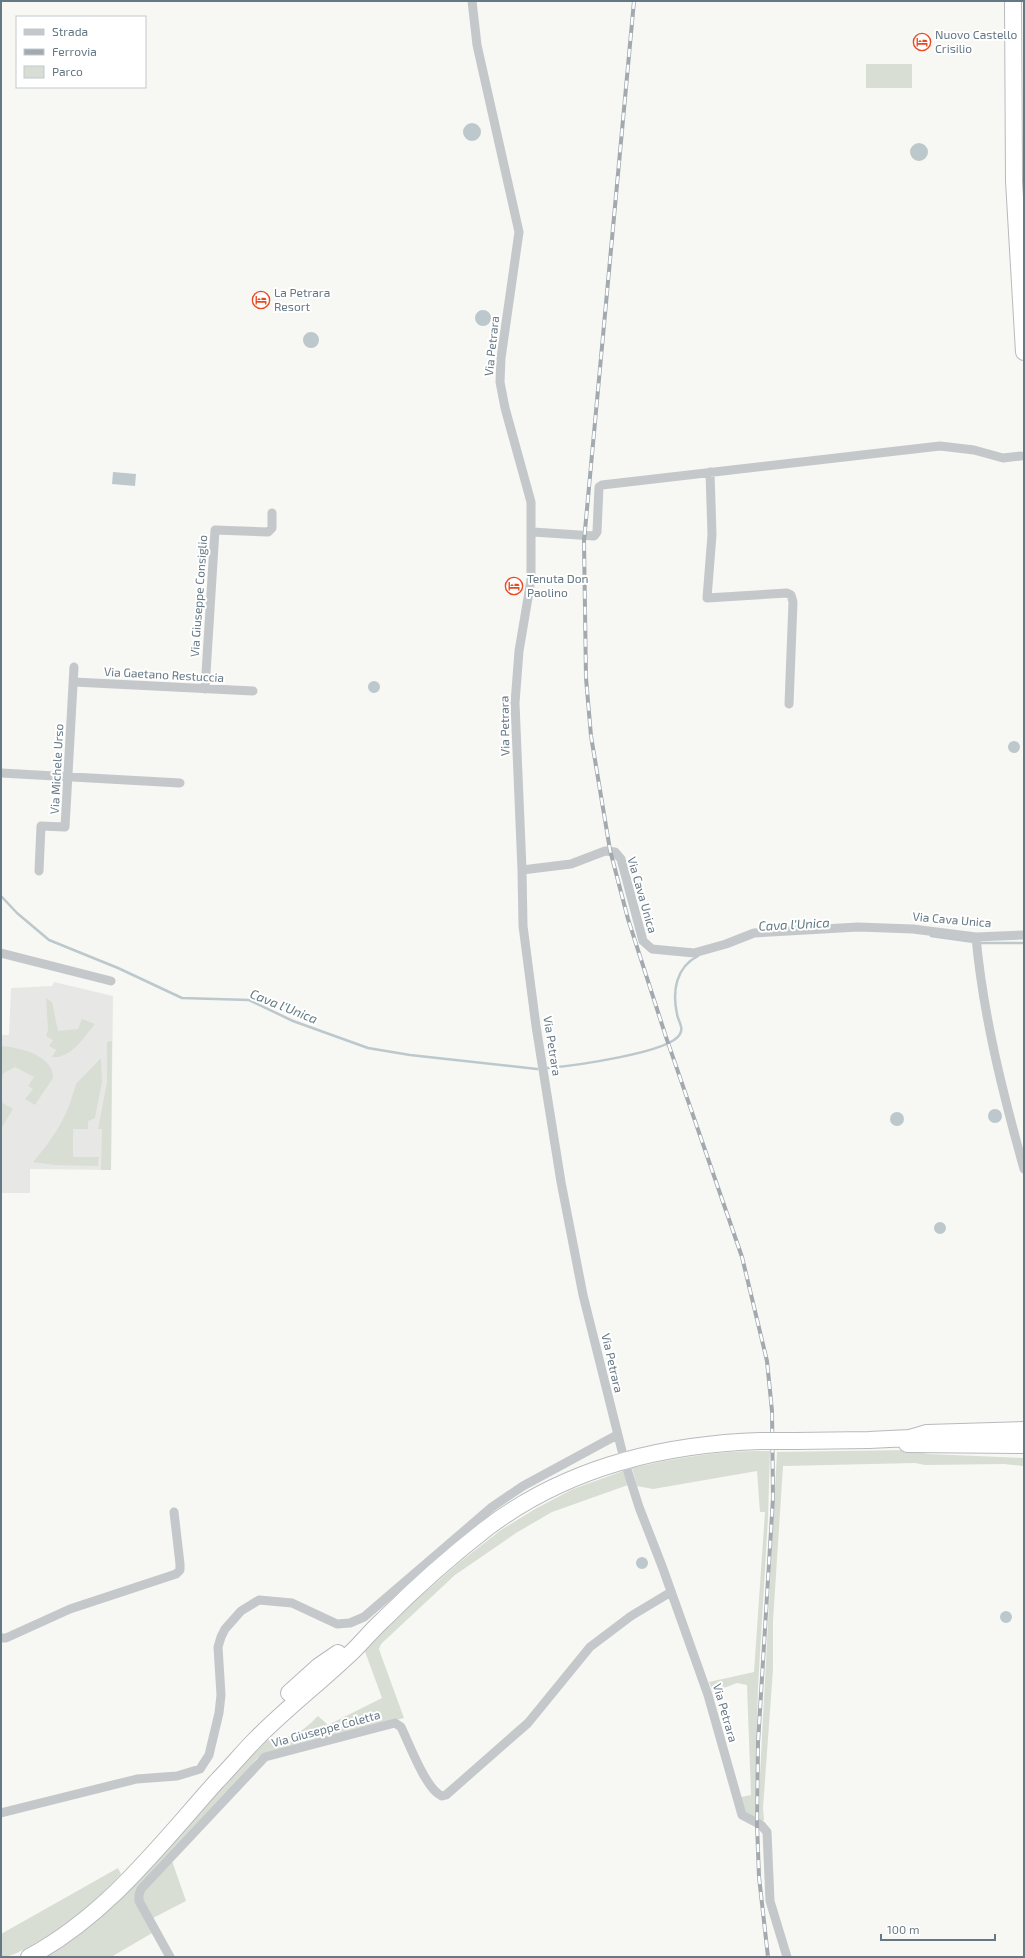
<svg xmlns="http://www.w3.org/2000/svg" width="1025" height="1958" font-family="'Exo 2',sans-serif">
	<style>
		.built { fill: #e7e8e6 }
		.green { fill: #d8ded4 }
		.water { fill: #bcc8cc }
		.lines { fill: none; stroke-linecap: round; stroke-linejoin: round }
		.stream { stroke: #bcc8cc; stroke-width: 2.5 }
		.motorway-casing { stroke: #b7babd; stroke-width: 18 }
		.minor { stroke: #c4c8cb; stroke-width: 9 }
		.motorway { stroke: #fff; stroke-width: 16 }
		.rail-casing { stroke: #a2aaaf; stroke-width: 4 }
		.rail { stroke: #fff; stroke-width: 2.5; stroke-dasharray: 8; stroke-linecap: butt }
		.motorway-bridge-casing { stroke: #b7babd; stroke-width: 18; stroke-linecap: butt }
		.motorway-bridge { stroke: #fff; stroke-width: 16 }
		.labels { text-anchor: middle; stroke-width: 4; stroke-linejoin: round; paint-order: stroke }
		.poi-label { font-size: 12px; fill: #657885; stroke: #fff; text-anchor: start }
		.street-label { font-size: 12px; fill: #657885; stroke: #fff }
		.water-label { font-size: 13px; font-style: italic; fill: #607a82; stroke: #fff }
	</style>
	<rect width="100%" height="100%" fill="#f7f7f3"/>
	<path class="built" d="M54,982L113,996L111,1170L30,1169V1193H1V1035H9L11,988L52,986Z"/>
	<path class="green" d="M866,64H912V88H866Z
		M46,998L52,1002L58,1031L78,1029L82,1019L95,1024C84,1037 71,1059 52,1057L56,1050L49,1046L53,1040L46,1036L48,1030Z
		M112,1041L111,1170H101L102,1129H98L107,1082V1042Z
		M1,1046C18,1047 54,1055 53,1078L35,1105L25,1099L33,1089L28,1086L34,1077L15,1067L4,1073L1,1077Z
		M101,1058L102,1082L95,1118L88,1121V1129H73V1157H99L98,1166L55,1165L33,1162L47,1145L60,1125L69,1106L76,1084Z
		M1,1102L13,1109L2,1127H1Z
		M908,1450L928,1454L1024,1458V1466L1004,1464L925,1465L915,1463L783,1466L773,1621V1669L763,1808L764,1820L761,1821L759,1819L760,1775L777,1452Z
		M770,1451L768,1518L758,1687L755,1821L744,1810L741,1797L751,1795L747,1685L737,1683L713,1692L709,1682L754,1672L765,1512H760L757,1471L653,1489L637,1486L632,1468C678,1457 723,1450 770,1451Z
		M623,1471L628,1485L552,1512L516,1533L455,1575L381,1644L379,1649L381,1655L404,1718L263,1755L257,1758L241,1778L137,1891L154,1932L111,1957H36L263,1741C291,1737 297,1737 318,1716L328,1725L382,1698L363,1646L460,1562L501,1530L535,1509L573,1489Z
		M172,1861L186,1901L151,1919L143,1904V1892Z
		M118,1868L121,1874C94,1902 66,1926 32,1945C22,1950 12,1957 1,1957V1934Z"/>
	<path class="water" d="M463 132a9 9 0 1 1 18 0a9 9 0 1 1-18 0Z
		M910 152a9 9 0 1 1 18 0a9 9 0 1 1-18 0Z
		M475 318a8 8 0 1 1 16 0a8 8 0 1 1-16 0Z
		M303 340a8 8 0 1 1 16 0a8 8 0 1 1-16 0Z
		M113,472L136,474L135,486L112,484Z
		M368 687a6 6 0 1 1 12 0a6 6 0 1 1-12 0Z
		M1008 747a6 6 0 1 1 12 0a6 6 0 1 1-12 0Z
		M988 1116a7 7 0 1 1 14 0a7 7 0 1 1-14 0Z
		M890 1119a7 7 0 1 1 14 0a7 7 0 1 1-14 0Z
		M934 1228a6 6 0 1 1 12 0a6 6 0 1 1-12 0Z
		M636 1563a6 6 0 1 1 12 0a6 6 0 1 1-12 0Z
		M1000 1617a6 6 0 1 1 12 0a6 6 0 1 1-12 0Z"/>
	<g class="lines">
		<path class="stream" d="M1,896L17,913L49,940L118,968L182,998L249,1000L293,1021L368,1048L410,1055L537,1069
			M931,936L974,942
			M979,943H1024
			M548,1068C570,1066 671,1053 680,1034C684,1027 678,1021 677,1014C672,991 676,967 698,956"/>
		<defs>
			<path id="motorway" d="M1013,1L1014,181L1024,352
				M795,1441L869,1440L910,1438L927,1433L1024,1430
				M907,1444L1024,1445
				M289,1693L319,1666L338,1653
				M29,1957C107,1915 159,1846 217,1781C230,1768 242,1753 255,1740C286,1708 322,1681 354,1650C364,1640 373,1629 383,1620C416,1587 451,1556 487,1528C566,1468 664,1444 761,1441"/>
		</defs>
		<use href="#motorway" class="motorway-casing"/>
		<path class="minor" d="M472,1L477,45L519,232L501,358L500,382L505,408L531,502V580L519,651L515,703L522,870L523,926L536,1026L561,1182L583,1295L622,1451
			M710,472L712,535L707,598L787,593L791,595L793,602L789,704
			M533,532L594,536L597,532L599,487L602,485L940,446L974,450L1003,458L1021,456
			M74,682L253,691
			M205,689L215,530L268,532L272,528V513
			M1,773L180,783
			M522,870L571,864L605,851L615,852L621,859L643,941L652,949L694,953L726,944L754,933L858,927L913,929L976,937L1024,935
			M39,871L41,826L65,827L74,667
			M976,937C983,1015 1003,1094 1024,1169
			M1,953L111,981
			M627,1469L639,1507L662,1566L708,1695L742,1815L761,1825L767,1832L770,1901L787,1957
			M1,1638H6L70,1609L176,1574L180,1570V1564L174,1512
			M1,1813L137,1779L177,1776L200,1769L209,1755L219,1713L221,1695L218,1647L221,1637L225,1629L241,1611L259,1600L292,1603L337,1624L350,1623L364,1617L492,1507L523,1486L617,1435
			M170,1957L139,1901V1895L141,1889L265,1757L395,1723L401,1727C409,1743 426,1790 442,1796L446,1795L528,1723L590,1647L631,1616L671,1592"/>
		<use href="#motorway" class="motorway"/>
		<defs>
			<path id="rail" d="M634,1L584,541L586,678L591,736L610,850L628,919L666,1037L742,1257L767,1361L772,1411L773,1498L758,1743L757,1824L759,1877L768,1957"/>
		</defs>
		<use href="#rail" class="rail-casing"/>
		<use href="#rail" class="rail"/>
		<defs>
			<path id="motorway-bridge" d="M761,1441H795"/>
		</defs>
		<use href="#motorway-bridge" class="motorway-bridge-casing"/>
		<use href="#motorway-bridge" class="motorway-bridge"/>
	</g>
	<defs>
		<symbol id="hotel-ring" viewBox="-11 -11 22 22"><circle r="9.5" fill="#fff" stroke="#e84921" stroke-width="1.5"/><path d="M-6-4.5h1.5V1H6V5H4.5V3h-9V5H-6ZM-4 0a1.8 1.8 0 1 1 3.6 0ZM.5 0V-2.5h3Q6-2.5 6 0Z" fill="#e84921"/></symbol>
	</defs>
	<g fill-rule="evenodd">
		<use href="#hotel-ring" x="912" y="32" width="20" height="20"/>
		<use href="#hotel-ring" x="251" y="290" width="20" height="20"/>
		<use href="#hotel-ring" x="504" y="576" width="20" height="20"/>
	</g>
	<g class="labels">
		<g class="poi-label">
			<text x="935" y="39">Nuovo Castello<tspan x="935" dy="14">Crisilio</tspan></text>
			<text x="274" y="297">La Petrara<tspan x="274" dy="14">Resort</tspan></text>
			<text x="527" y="583">Tenuta Don<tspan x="527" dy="14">Paolino</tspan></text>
		</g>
		<g class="street-label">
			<text transform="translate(492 346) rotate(-84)" y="4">Via Petrara</text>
			<text transform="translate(199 596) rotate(-86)" y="4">Via Giuseppe Consiglio</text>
			<text transform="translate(164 675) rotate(3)" y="4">Via Gaetano Restuccia</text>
			<text transform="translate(505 726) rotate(-91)" y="4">Via Petrara</text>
			<text transform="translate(57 769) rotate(-87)" y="4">Via Michele Urso</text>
			<text transform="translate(642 895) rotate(74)" y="4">Via Cava Unica</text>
			<text transform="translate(952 920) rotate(5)" y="4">Via Cava Unica</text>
			<text transform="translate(552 1046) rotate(81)" y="4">Via Petrara</text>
			<text transform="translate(612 1363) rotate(77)" y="4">Via Petrara</text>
			<text transform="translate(725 1713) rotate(74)" y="4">Via Petrara</text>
			<text transform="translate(326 1729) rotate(-15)" y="4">Via Giuseppe Coletta</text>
		</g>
		<g class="water-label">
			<text transform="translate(794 924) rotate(-3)" y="5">Cava l'Unica</text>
			<text transform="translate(284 1006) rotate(22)" y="5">Cava l'Unica</text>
		</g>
	</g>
	<rect width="1025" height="1958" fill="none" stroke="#657885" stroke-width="4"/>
	<rect x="16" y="16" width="130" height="72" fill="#ffffff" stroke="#c1c9ce"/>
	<rect x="24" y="29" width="20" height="6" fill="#c4c8cb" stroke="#c1c9ce"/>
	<text x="52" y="36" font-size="12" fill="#657885">Strada</text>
	<rect x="24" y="49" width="20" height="6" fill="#a2aaaf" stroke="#c1c9ce"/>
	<text x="52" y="56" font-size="12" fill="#657885">Ferrovia</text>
	<rect x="24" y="66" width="20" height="12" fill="#d8ded4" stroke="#c1c9ce"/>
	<text x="52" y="76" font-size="12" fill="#657885">Parco</text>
	<path d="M881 1934v6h114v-6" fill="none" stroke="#657885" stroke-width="2"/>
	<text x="887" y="1934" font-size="12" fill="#657885" stroke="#ffffff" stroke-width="3" paint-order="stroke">100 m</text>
</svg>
